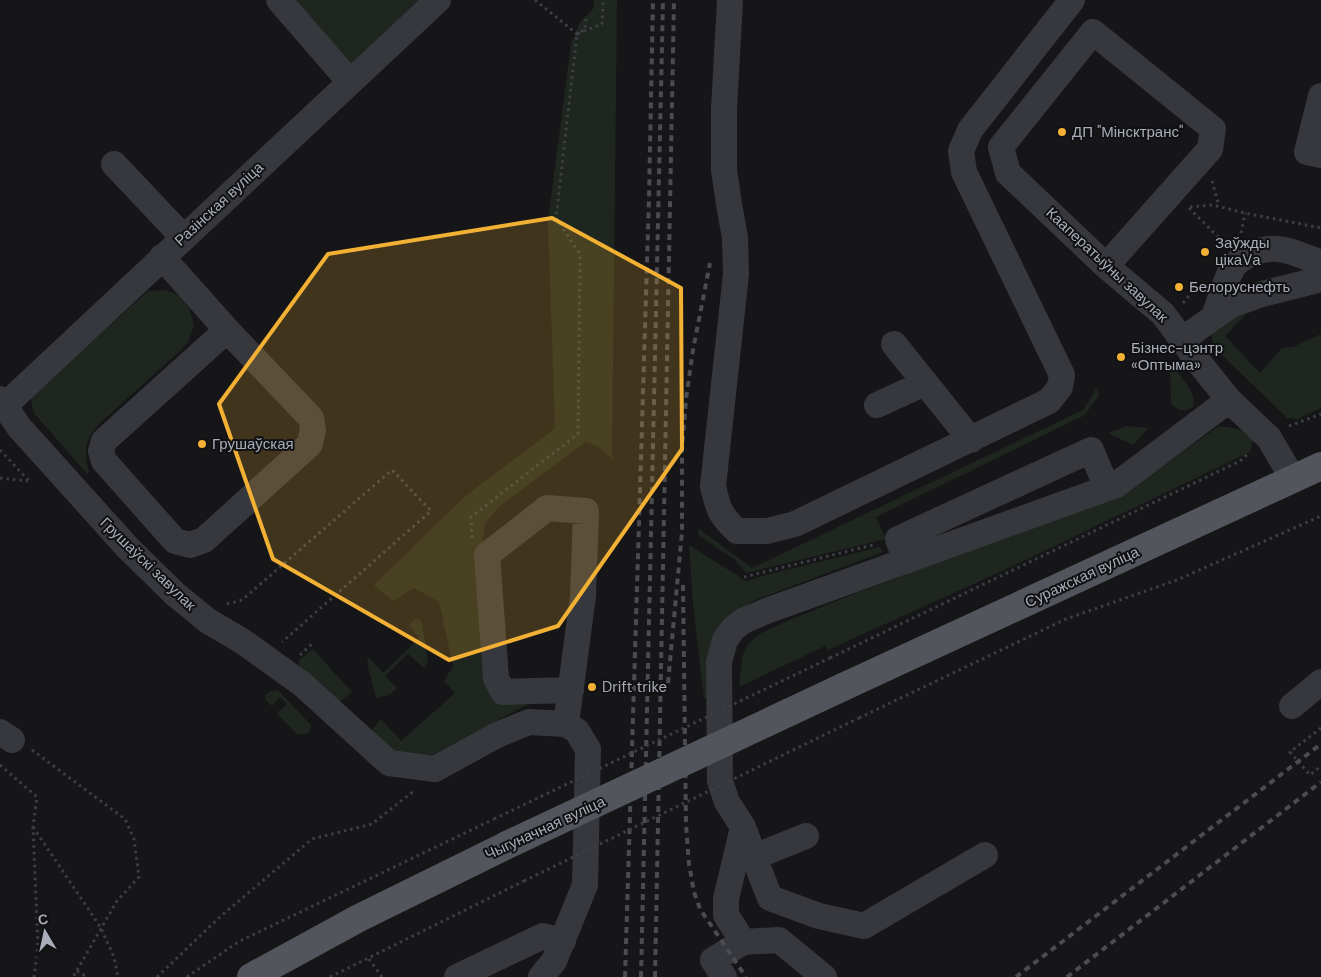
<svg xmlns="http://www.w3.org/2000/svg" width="1321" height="977" font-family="'DM Sans',sans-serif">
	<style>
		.green { fill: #1e261f }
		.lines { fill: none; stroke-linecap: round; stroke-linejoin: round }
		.path { stroke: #3d3f44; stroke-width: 3; stroke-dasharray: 2.5 4; stroke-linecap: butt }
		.minor { stroke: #37383d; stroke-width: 26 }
		.major { stroke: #53555c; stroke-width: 28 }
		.rail { stroke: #4a4c52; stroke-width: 4; stroke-dasharray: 6 5; stroke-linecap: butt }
		.path-bridge { stroke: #3d3f44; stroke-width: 3; stroke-dasharray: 2.5 4; stroke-linecap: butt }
		.major-bridge { stroke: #53555c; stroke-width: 28 }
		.marked { fill: #f2b134; fill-opacity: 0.2; stroke: #f2b134; stroke-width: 4; stroke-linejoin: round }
		.poi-dot { fill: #f2b134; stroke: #111113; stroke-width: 2 }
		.labels { text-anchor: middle; stroke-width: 4; stroke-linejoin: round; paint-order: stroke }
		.poi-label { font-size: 15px; fill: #a8adb8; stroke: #111113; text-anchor: start }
		.street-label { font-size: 15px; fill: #a8adb8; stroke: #111113 }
	</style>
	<rect width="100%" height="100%" fill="#161618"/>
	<path class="green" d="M292,0H420L349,69Z
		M594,0H617L612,459L599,447L586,442L500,506L485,523L481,556L495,677L534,701L426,758L404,760L367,736L381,719L401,741L455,693L444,681L453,666L439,602L414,588L393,601L374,585L462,499L555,428L548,222L571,43L580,22L594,8Z
		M165,290L180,296L190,310L194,326L188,342L181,350L99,424C85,440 83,452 89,472L87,474L33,412L31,397L148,291Z
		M1237,312L1246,314L1225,336L1260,373L1282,348L1293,347L1321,334V408L1298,419L1287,418L1215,348L1212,341V334Z
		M1177,371C1184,382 1197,393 1193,407L1187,410H1179L1171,404L1170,372Z
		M1097,387L1099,395L1085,415L876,517L886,539L746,573L735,560L699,536L698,528L752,568L1083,410Z
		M1127,426L1149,428L1133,445L1108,433Z
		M1219,426C1232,428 1245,428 1253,440L1250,452L1013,566L828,650L825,646L739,687L742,657L748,644L761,633L790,620L841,599L1126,492Z
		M689,545L746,581L766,575L880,547L883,552L753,601L732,616L715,691L704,699L693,605Z
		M415,619H419L422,623L428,661L424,668L408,654L385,676L397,688L389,695L376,698L367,662L369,658L383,673L419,638L409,625Z
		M313,649L352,692L338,703L300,669L299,660Z
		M278,690L311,725L310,732L307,734H297L277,714L287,704L280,697L272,706L266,701L265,696L269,692Z"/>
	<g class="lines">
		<path class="path" d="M535,0L577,34L585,29L586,19
			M1212,181L1219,206
			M1190,207L1213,205L1245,213L1321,228
			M1189,208L1225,244
			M1241,233L1245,213
			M1185,303L1184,302L1199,283
			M1289,426L1321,414
			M0,450L29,481
			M0,478L28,481
			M472,538L471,517L578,434L580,254L556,218L577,34L602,24L603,0
			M744,577L873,545
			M227,604L242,600L392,470L431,511L282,642
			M300,655L314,642
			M830,658L1240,461L1250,452
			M859,718L1066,619L1177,580L1321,516
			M1321,728L1290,752L1310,775L1321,766
			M32,750L125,819L134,839L139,877L117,901L73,977
			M0,765L37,797L33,827L38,945L34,977
			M33,827L101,928L114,957L118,977
			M369,959L382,977
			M77,971L87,977
			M157,977L221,916L312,839L372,824L415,790
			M187,977L238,942L494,819
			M330,977L524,881"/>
		<path class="minor" d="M279,0L350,82
			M730,0L724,109V170L729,204L735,238L736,274L713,486C718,509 720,515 737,531H767L795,524L1049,401L1060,387L1062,375L964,172L961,151L970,130L1072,0
			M1321,96L1307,152L1321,155
			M114,164L183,237
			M162,257L227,330L104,441L101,451L104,461L175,541L190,545L204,540L310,444L313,430L311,418L227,330
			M1106,266L1210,149L1213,129L1093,32L1001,147L1008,173L1106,266L1163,314L1197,360L1229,400L1269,438L1293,479
			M1214,317C1220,301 1224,283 1232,269C1235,263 1244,257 1250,254C1278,242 1295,253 1321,263
			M1183,339L1231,305L1262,294L1321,279
			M894,344L971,440
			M0,399L19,427L128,548L175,594L208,621L242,641L302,684L389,763L435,769L497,735L529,722L566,724L577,731L588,749L585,885L554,961L541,977
			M877,405L925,383
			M0,410L438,0
			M906,561L898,539L1091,450L1107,488
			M1292,706L1321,682
			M566,724L583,596L586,511L547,508L487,555L496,678L503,692L571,690
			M0,732L12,740
			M743,827L726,899V915L743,942L779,940L824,977
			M806,836L754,857L743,827L727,802L720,781L719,662L725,640L733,629L743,621L769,610L1116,485L1229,400
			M754,857L770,898L819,916L864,926L985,855
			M457,977L543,936L563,941
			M724,977L713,960L743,942"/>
		<path class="major" d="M843,687L1321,466
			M251,977L359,918L507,845"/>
		<path class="rail" d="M683,585L686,825L689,864L694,892L700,909L746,977
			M668,683L682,532V450L686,399L693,350L710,263
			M625,977L649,198L653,0
			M641,977L663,0
			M655,977L674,0
			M1016,977L1321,744
			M1067,977L1321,782"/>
		<path class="path-bridge" d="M494,819L830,658
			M524,881L859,718"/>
		<path class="major-bridge" d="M507,845L843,687"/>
	</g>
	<path class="marked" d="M552,218L681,288L682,449L558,626L449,660L273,559L219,404L328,254Z"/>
	<g class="poi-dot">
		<circle cx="1062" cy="132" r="5"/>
		<circle cx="1205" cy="252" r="5"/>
		<circle cx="1179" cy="287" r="5"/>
		<circle cx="1121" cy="357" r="5"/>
		<circle cx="202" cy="444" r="5"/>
		<circle cx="592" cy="687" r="5"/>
	</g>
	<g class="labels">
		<g class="poi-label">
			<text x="1072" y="137">ДП "Мінсктранс"</text>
			<text x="1215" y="248">Заўжды<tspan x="1215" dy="17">цікаVа</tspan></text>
			<text x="1189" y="292">Белоруснефть</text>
			<text x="1131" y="353">Бізнес-цэнтр<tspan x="1131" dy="17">«Оптыма»</tspan></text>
			<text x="212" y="449">Грушаўская</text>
			<text x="602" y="692">Drift trike</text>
		</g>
		<g class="street-label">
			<text transform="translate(219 204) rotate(-43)" y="5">Разінская вуліца</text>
			<text transform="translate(1107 265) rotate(43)" y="5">Кааператыўны завулак</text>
			<text transform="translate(148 564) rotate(44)" y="5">Грушаўскі завулак</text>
			<text transform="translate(1082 577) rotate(-25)" y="5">Суражская вуліца</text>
			<text transform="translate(545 828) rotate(-25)" y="5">Чыгуначная вуліца</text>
		</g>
	</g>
	<g transform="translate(45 932) rotate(351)" stroke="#111113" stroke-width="4" paint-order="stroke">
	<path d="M0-4L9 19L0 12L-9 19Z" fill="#a8adb8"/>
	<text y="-8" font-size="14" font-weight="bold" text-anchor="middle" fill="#a8adb8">С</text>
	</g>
</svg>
